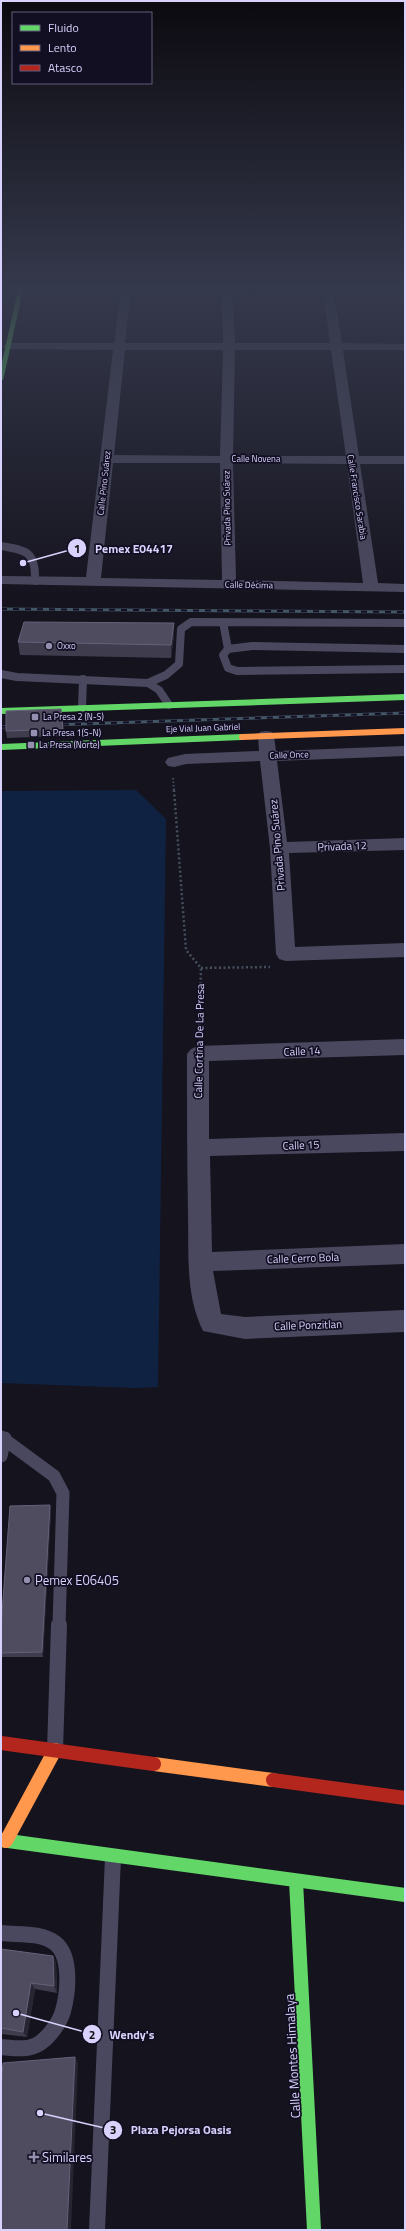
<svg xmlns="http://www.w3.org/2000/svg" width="406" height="2231" font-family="'Titillium Web',sans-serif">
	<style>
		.water { fill: #102241 }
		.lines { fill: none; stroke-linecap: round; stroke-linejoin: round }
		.path-far1 { stroke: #454f5d; stroke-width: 2; stroke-dasharray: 1.5 2; stroke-linecap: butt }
		.path { stroke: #454f5d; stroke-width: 2.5; stroke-dasharray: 2 2.5; stroke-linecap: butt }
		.lane-far2 { stroke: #4a485e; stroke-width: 8 }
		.lane-far1 { stroke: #4a485e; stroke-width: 13 }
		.lane { stroke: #4a485e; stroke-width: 16 }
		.street { fill: #4a485e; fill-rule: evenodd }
		.fast-far2 { stroke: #63d668; stroke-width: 5 }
		.fast-far1 { stroke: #63d668; stroke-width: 6 }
		.fast { stroke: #63d668; stroke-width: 14 }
		.slow-far1 { stroke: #ff974d; stroke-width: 6 }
		.slow { stroke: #ff974d; stroke-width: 14 }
		.jam { stroke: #b3261e; stroke-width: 14 }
		.rail-casing { stroke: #435666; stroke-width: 3 }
		.rail { stroke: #120f22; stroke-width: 2; stroke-dasharray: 6; stroke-linecap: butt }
		.wall { fill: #3f3c4d }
		.shaded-wall { fill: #272532 }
		.building { fill: #4f4c60; stroke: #646179 }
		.poi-dot { fill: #948faf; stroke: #120f22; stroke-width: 1.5 }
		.labels { text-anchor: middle; stroke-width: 3.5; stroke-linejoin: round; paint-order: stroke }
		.far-street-label { font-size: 9px; fill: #d8d2fd; stroke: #120f22 }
		.far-poi-label { font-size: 9px; fill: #d8d2fd; stroke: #120f22; text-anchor: start }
		.street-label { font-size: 11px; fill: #d8d2fd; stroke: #120f22 }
		.near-poi-label { font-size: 13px; fill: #d8d2fd; stroke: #120f22; text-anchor: start }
		.near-street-label { font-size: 13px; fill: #d8d2fd; stroke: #120f22 }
		.leader { fill: none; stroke: #d8d2fd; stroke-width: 1.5 }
		.callout-dot { fill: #d8d2fd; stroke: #120f22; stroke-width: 1.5 }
		.mark-label { font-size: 12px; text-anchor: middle; font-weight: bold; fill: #111 }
		.callout-label { font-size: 12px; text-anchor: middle; font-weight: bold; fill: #d8d2fd; stroke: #120f22; stroke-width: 3.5; stroke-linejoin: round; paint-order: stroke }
	</style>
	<rect width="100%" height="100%" fill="#15131e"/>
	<path class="water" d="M136,790L166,819L158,1387L135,1388L1,1383V791Z"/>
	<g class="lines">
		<path class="path-far1" d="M173,778L174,791"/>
		<path class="path" d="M174,790L186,950L201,968L199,1034
			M201,968L270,967"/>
		<path class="lane-far2" d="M1,546C27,550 36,552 35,581
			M223,622L228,649
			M405,649L252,646L228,649L223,655L228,668L237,671L405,669
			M1,674L17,677L148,683L159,690L169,705
			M148,683L166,675L179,664L181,629L191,622L405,623
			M82,708L83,679"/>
		<path class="lane-far1" d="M1,1437L54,1476L63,1493L59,1626
			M1,1456L5,1438"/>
		<path class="lane" d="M55,1750L59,1625
			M1,1933C18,1935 41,1932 55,1943C72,1956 68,1993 63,2011C60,2022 50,2036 40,2043C29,2051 13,2048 1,2047
			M97,2230L113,1857"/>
		<path class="street" d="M121,288H131L125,343H223L222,288H232L235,343H330L323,288H333L342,343L405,344V350H343L359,456H405V464H360L378,583L405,584V592L1,584V576L86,577L113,350L8,349L2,346L8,343H114ZM125,350H223L220,456L114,455ZM235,350H331L346,456H233ZM113,463H220L222,580L101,578ZM233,463L347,464L363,583L236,580Z
			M266,731L272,732L274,736L276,751L405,746V756L277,761L287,842L405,838V850L289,853L295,947L405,943V957L286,961L279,959L276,954L270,848L260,761L186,764L174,767L168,766L165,762L168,758L185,754L259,751L258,736L260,732Z
			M405,1039V1055L209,1061V1139L405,1133V1151L210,1156L212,1252L405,1244V1264L213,1271L221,1314L245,1317L405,1310V1332L245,1339L203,1331C185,1294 189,1254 188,1214C187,1160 187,1108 187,1054L191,1049L198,1046Z"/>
		<path class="fast-far2" d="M1,378L21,288"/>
		<path class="fast-far1" d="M1,711L405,697
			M1,747L242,737"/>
		<path class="fast" d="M1,1840L405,1895
			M296,1881L314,2230"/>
		<path class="slow-far1" d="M242,737L405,731"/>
		<path class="slow" d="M154,1764L273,1780
			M6,1841L55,1750"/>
		<path class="jam" d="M1,1743L154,1764
			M273,1780L405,1798"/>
		<defs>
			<path id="rail" d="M1,609L405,612
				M51,725L405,713
				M1,727L17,726"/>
		</defs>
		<use href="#rail" class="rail-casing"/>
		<use href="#rail" class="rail"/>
	</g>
	<path class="wall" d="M174,636L171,658L20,655L18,642Z
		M61,709L64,736L7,738L6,731Z
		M50,1505L51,1510L43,1657H1V1626Z
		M1,1949L53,1956L56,1963L57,1993L35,1989L27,2037L1,2034Z"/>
	<path class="shaded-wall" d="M174,623V636L171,658V645Z
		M50,1505L51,1510L43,1657L42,1652Z
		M53,1956L56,1963L57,1993L54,1986Z
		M31,1983L35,1989L27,2037L23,2032Z
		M75,2057L78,2063L71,2230H67Z"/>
	<path class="building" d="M24,622L174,623L171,645L18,642Z
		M61,709L63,729L6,731V711Z
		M50,1505L42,1652L1,1653V1626L10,1506Z
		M1,1949L53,1956L54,1986L31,1983L23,2032L1,2028Z
		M75,2057L67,2230H1V2087L3,2063Z"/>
	<linearGradient id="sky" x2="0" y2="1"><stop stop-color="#0c0a10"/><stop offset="0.48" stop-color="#35394c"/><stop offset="1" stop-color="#35394c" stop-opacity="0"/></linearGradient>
	<rect width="406" height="600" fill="url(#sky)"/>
	<g class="poi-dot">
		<circle cx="49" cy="646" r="4"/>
		<rect x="31" y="713" width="8" height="8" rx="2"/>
		<rect x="30" y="729" width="8" height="8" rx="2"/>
		<rect x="27" y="741" width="8" height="8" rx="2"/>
		<circle cx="27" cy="1580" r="4"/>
		<path d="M32 2151h4v4h4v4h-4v4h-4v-4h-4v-4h4z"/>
	</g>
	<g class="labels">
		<g class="far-street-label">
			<text x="256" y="462">Calle Novena</text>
			<text transform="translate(104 483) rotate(-84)" y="3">Calle Pino Suárez</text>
			<text transform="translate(357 497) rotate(81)" y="3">Calle Francisco Sarabia</text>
			<text transform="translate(227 508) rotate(-91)" y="3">Privada Pino Suárez</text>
			<text transform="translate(249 585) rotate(1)" y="3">Calle Décima</text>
			<text transform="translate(203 728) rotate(-2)" y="3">Eje Vial Juan Gabriel</text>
			<text transform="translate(289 755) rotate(-2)" y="3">Calle Once</text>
		</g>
		<g class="far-poi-label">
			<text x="57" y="649">Oxxo</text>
			<text x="43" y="720">La Presa 2 (N-S)</text>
			<text x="42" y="736">La Presa 1(S-N)</text>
			<text x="39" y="748">La Presa (Norte)</text>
		</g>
		<g class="street-label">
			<text transform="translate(277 845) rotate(-95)" y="4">Privada Pino Suárez</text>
			<text transform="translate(342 846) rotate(-2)" y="4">Privada 12</text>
			<text transform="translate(199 1041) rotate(-89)" y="4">Calle Cortina De La Presa</text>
			<text transform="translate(302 1051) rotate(-2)" y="4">Calle 14</text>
			<text transform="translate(301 1145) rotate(-2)" y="4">Calle 15</text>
			<text transform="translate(303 1258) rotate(-2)" y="4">Calle Cerro Bola</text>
			<text transform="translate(308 1325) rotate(-2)" y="4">Calle Ponzitlan</text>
		</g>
		<g class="near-poi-label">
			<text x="35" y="1585">Pemex E06405</text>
			<text x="42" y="2162">Similares</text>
		</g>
		<g class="near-street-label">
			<text transform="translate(292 2056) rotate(-93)" y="5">Calle Montes Himalaya</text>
		</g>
	</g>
	<path class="leader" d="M23 563L77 548M16 2013L92 2034M40 2113L113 2130"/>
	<g class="callout-dot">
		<circle cx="23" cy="563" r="4"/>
		<circle cx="16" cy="2013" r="4"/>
		<circle cx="40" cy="2113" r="4"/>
		<circle cx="77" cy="548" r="10"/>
		<circle cx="92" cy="2034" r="10"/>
		<circle cx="113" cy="2130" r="10"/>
	</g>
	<g class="mark-label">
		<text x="77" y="553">1</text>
		<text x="92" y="2039">2</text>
		<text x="113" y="2134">3</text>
	</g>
	<g class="callout-label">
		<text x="134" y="553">Pemex E04417</text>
		<text x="132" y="2039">Wendy's</text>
		<text x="181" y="2134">Plaza Pejorsa Oasis</text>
	</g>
	<rect width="406" height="2231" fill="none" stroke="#d8d2fd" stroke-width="4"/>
	<rect x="12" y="12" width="140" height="72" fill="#120f22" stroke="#615d7a"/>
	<rect x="20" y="25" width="20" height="6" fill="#63d668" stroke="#615d7a"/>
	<text x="48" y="32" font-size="12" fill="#d8d2fd">Fluido</text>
	<rect x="20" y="45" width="20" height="6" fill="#ff974d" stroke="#615d7a"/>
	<text x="48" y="52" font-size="12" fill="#d8d2fd">Lento</text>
	<rect x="20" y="65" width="20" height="6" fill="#b3261e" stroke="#615d7a"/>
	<text x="48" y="72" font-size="12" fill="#d8d2fd">Atasco</text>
</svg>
